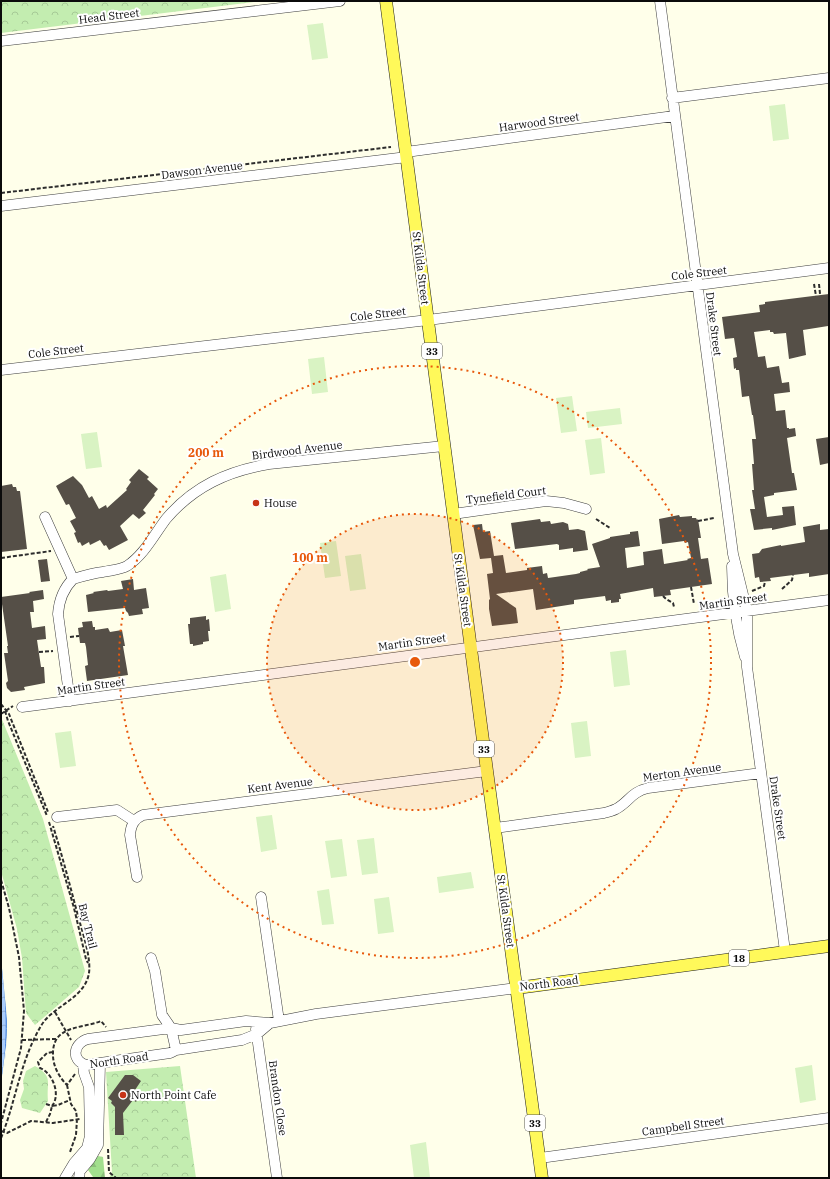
<svg xmlns="http://www.w3.org/2000/svg" width="830" height="1179" font-family="'IBM Plex Serif',serif">
	<style>
		.forest { fill: url(#forest-firs) }
		.park { fill: url(#park-crowns) }
		.pitch { fill: #d9f3c3 }
		.water { fill: url(#water-ripples); stroke: #2a6fd9 }
		.pier { fill: #ffffea }
		.building { fill: #554f47 }
		.lines { fill: none; stroke-linecap: round; stroke-linejoin: round }
		.minor-casing { stroke: #3e3e3e; stroke-width: 11 }
		.major-casing { stroke: #1c1c1c; stroke-width: 13 }
		.path { stroke: #2d2d2d; stroke-width: 2; stroke-dasharray: 4 2; stroke-linecap: butt }
		.minor { stroke: #fff; stroke-width: 10 }
		.major { stroke: #fff95a; stroke-width: 12 }
		.ring { fill: none; stroke: #e8590c; stroke-width: 2; stroke-dasharray: 2 4 }
		.poi-dot { fill: #c73418; stroke: #fff; stroke-width: 1.5 }
		.labels { text-anchor: middle; stroke-width: 4; stroke-linejoin: round; paint-order: stroke }
		.shield { fill: #fff; stroke: #545454; stroke-width: 1 }
		.shield-label { font-size: 10px; font-weight: bold; fill: #0b0b0b }
		.street-label { font-size: 11px; fill: #0b0b0b; stroke: #fff }
		.poi-label { font-size: 11px; fill: #0b0b0b; stroke: #fff; text-anchor: start }
		.centre { fill: #e8590c; stroke: #fff; stroke-width: 2 }
		.ring-label { font-size: 12px; text-anchor: middle; font-weight: bold; fill: #e8590c; stroke: #fff; stroke-width: 4; stroke-linejoin: round; paint-order: stroke }
	</style>
	<defs>
		<pattern id="forest-firs" width="22" height="20" patternUnits="userSpaceOnUse"><rect width="22" height="20" fill="#a2df8e"/><path d="M5 1l3.5 6h-7zM16 11l3.5 6h-7z" fill="#8abe79"/></pattern>
		<pattern id="park-crowns" width="20" height="18" patternUnits="userSpaceOnUse"><rect width="20" height="18" fill="#c3edb0"/><path d="M2 6a3 3 0 1 1 6 0M12 15a3 3 0 1 1 6 0" fill="none" stroke="#a6ca96"/></pattern>
		<pattern id="water-ripples" width="26" height="14" patternUnits="userSpaceOnUse"><rect width="26" height="14" fill="#a9ccfb"/><path d="M2 4q2-2 4 0t4 0M15 11q2-2 4 0t4 0" fill="none" stroke="#90aed6"/></pattern>
	</defs>
	<rect width="100%" height="100%" fill="#ffffea"/>
	<path class="forest" d="M98,1156L103,1157L105,1178L93,1177L88,1170Z"/>
	<path class="park" d="M1,1H263L1,33Z
		M1,717L43,819L85,971L79,987L35,1025L26,1013L22,958L17,929L1,871Z
		M35,1066C54,1077 46,1082 48,1101L40,1113L22,1108L20,1100L24,1089L23,1081L26,1071Z
		M180,1066L196,1178H109L112,1172L106,1072Z"/>
	<path class="pitch" d="M323,23L328,58L312,60L307,25Z
		M785,104L789,139L773,141L769,106Z
		M324,357L328,392L312,394L308,359Z
		M572,396L577,431L561,433L556,398Z
		M620,408L622,424L588,428L586,412Z
		M97,432L102,467L86,469L81,434Z
		M601,438L605,473L590,475L585,440Z
		M336,541L341,576L325,578L320,543Z
		M361,554L366,589L350,591L345,556Z
		M226,574L231,609L215,612L210,577Z
		M626,650L630,685L614,687L610,652Z
		M587,721L591,756L575,758L571,723Z
		M71,731L76,766L60,768L55,733Z
		M272,815L277,849L261,852L256,817Z
		M374,838L378,873L362,875L357,840Z
		M342,839L347,876L331,878L325,841Z
		M471,872L474,888L439,893L437,877Z
		M329,889L334,924L322,925L317,891Z
		M389,897L394,932L378,934L374,899Z
		M812,1065L816,1100L800,1103L795,1068Z
		M426,1142L430,1177L414,1178L410,1145Z"/>
	<path class="water" d="M1,960C7,1001 9,1041 1,1082Z"/>
	<path class="pier" d="M1,958L3,959L5,976L9,1019L4,1074L3,1083L1,1084L7,1037V1019Z"/>
	<path class="building" d="M829,294L828,326L803,330L806,355L789,359L786,333L774,334L773,332H770V330L754,332L758,357L765,356L767,368L779,366L782,383L789,382L790,392L774,394L776,411L785,410L787,428H789V429L795,428L796,436L787,438L792,473H794L797,490L774,493V495L764,497L767,517L783,515L782,507L794,506L796,525L772,530V528L754,530L750,509H755L752,490H754L752,464H754L752,439H756L753,415H752L749,396L742,397L739,370H736V368L734,369L733,358L737,357L734,338L725,339L722,317L760,312L759,305L765,304V302Z
		M829,437V463L820,465L816,439Z
		M139,469L149,477L147,479L158,489L154,494L155,495L143,510L146,513L139,519L133,514L120,526L128,540L109,550L106,545L104,546L100,540L90,545L89,542L82,546L80,542L78,543L74,533L76,532L70,521L76,518L69,504L66,505L56,486L73,476L82,485L89,498L92,496L99,509L106,505L107,508L127,490L126,489L131,482L129,480Z
		M12,484L13,487H16L17,491H20L27,549L1,552V486Z
		M679,515L680,517L692,516V518H696L697,520L698,519L701,538H698L701,559L708,558L712,584L670,590L671,595L654,597L653,588L620,594L621,599H619V602L611,603V600L606,601L605,596L574,600V604L536,610L533,589L496,594L516,608L518,623L492,626L489,609V600L490,599L487,574L493,573L491,558L480,559L473,525L482,524L483,532L490,531L494,556L503,555L506,573L527,570V568L542,566L543,574L547,573L548,578L576,574L580,573V572L588,570L587,569L600,567L592,544L610,538V537L630,534V532L638,531L640,546L625,548L627,568L644,565L643,552L662,549L664,564L688,560L687,559L691,558L688,542L685,543L684,541L662,544L659,519Z
		M540,519L541,522L550,521L551,524L563,522L568,524L569,530L578,529L585,531L588,550L573,552V548L559,550V545L557,544L515,549L511,523Z
		M820,524V530L829,529V574L809,577V573L770,578L771,581L760,582L759,577L755,578L752,554L759,553L762,549L781,545V546L805,542L803,527Z
		M47,559L50,581L41,582L38,560Z
		M133,579L134,590L146,588L149,608L142,609L143,614L129,616L128,613L126,611L125,608L88,612L86,595L94,593L93,592L107,590L108,591L123,589L121,581Z
		M43,590L44,599L33,601L34,612H30L32,628L45,626L46,639L37,640L41,667H44L45,683L24,687L25,690L11,692L7,688L6,683L8,681L4,653H8L7,646H8L1,597L30,593L29,592Z
		M206,616V620L209,619L210,631H208L209,641L203,642V644L193,646V644H190L188,624H190V618Z
		M92,621L93,627H95V630L108,628L110,632L122,630L125,646H123L128,675L87,681L85,666L88,665L86,647L85,643H80L78,628L83,627L82,622Z
		M125,1075H133L141,1081L135,1090L140,1095L136,1102L133,1100L123,1113L124,1135H115V1107L111,1103L112,1101L108,1098Z"/>
	<g class="lines">
		<defs>
			<path id="minor" d="M660,1L733,554L747,611V667L785,951
				M1,41L340,1
				M672,98L829,78
				M406,152L674,116
				M1,206L407,157
				M1,370L428,320L829,268
				M453,514L546,501L564,503L586,509
				M45,517L73,579C63,589 59,600 58,614L70,701
				M732,566C732,598 736,627 745,657
				M73,579C83,576 93,573 103,572C111,570 120,570 127,566C144,555 154,535 166,519C194,486 228,471 269,464L444,446
				M22,707L829,600
				M57,817L117,810L134,821
				M495,828L604,813C608,812 612,811 616,809C629,802 631,792 648,788L761,773
				M137,877L130,835C131,825 134,819 143,815L487,771
				M261,897L279,1021
				M151,958L155,971L162,1015L171,1028L176,1050
				M270,1023L257,1034L242,1040L176,1050L170,1053L86,1065C70,1060 74,1043 88,1039L171,1028L181,1030L246,1021L270,1023L316,1014L517,988
				M256,1029L277,1178
				M540,1158L829,1118
				M65,1178L74,1163L87,1148L90,1136L89,1087L84,1073L83,1065
				M79,1178L80,1171L90,1159L98,1145L100,1064"/>
			<path id="major" d="M386,1L487,771L542,1178
				M517,988L829,946"/>
		</defs>
		<use href="#minor" class="minor-casing"/>
		<use href="#major" class="major-casing"/>
		<path class="path" d="M1,193L391,147
			M814,284L816,296
			M819,284L820,294
			M596,519L610,528
			M698,521L714,518
			M1,558L51,551
			M691,587L694,604
			M782,589L792,580L793,575
			M752,591L764,586L765,582
			M663,596L666,599L673,603L674,607
			M70,637L79,636
			M39,652L53,651
			M1,704L9,714L48,812
			M5,711L8,721L47,816
			M1,714L13,706
			M49,822L74,908L86,959L88,963
			M1,880L9,908L19,957L24,1011L21,1048L1,1123
			M55,1012L71,1040
			M22,1040L56,1039
			M75,1074L67,1085C59,1077 53,1066 53,1055C52,1025 81,1029 101,1021L106,1027
			M67,1085L71,1104L76,1111L77,1119L76,1135L70,1152
			M46,1104L52,1106C61,1095 53,1073 40,1068L38,1062L47,1053L53,1052
			M46,1122L50,1114L52,1106L58,1105L70,1100
			M1,1131L7,1133L31,1121L53,1123L80,1119
			M1,1138C16,1101 20,1061 41,1026C52,1006 85,999 89,973C91,959 84,937 80,923C71,890 63,858 53,826
			M108,1149L109,1172L116,1178"/>
		<use href="#minor" class="minor"/>
		<use href="#major" class="major"/>
	</g>
	<circle cx="415" cy="662" r="148" fill="#e8590c" fill-opacity=".12"/>
	<g class="ring">
		<circle cx="415" cy="662" r="148"/>
		<circle cx="415" cy="662" r="296"/>
	</g>
	<g class="poi-dot">
		<circle cx="256" cy="503" r="4"/>
		<circle cx="123" cy="1095" r="4"/>
	</g>
	<g class="labels">
		<g class="shield">
			<rect x="422" y="343" width="20" height="16" rx="3"/>
			<rect x="474" y="741" width="20" height="16" rx="3"/>
			<rect x="729" y="950" width="20" height="16" rx="3"/>
			<rect x="525" y="1115" width="20" height="16" rx="3"/>
		</g>
		<g class="shield-label">
			<text x="432" y="355">33</text>
			<text x="484" y="753">33</text>
			<text x="739" y="962">18</text>
			<text x="535" y="1127">33</text>
		</g>
		<g class="street-label">
			<text transform="translate(109 16) rotate(-7)" y="4">Head Street</text>
			<text transform="translate(539 122) rotate(-8)" y="4">Harwood Street</text>
			<text transform="translate(202 170) rotate(-7)" y="4">Dawson Avenue</text>
			<text transform="translate(421 268) rotate(83)" y="4">St Kilda Street</text>
			<text transform="translate(699 273) rotate(-7)" y="4">Cole Street</text>
			<text transform="translate(378 314) rotate(-7)" y="4">Cole Street</text>
			<text transform="translate(714 324) rotate(83)" y="4">Drake Street</text>
			<text transform="translate(56 351) rotate(-7)" y="4">Cole Street</text>
			<text transform="translate(297 450) rotate(-7)" y="4">Birdwood Avenue</text>
			<text transform="translate(506 495) rotate(-7)" y="4">Tynefield Court</text>
			<text transform="translate(463 590) rotate(82)" y="4">St Kilda Street</text>
			<text transform="translate(733 601) rotate(-8)" y="4">Martin Street</text>
			<text transform="translate(412 642) rotate(-8)" y="4">Martin Street</text>
			<text transform="translate(91 686) rotate(-8)" y="4">Martin Street</text>
			<text transform="translate(682 772) rotate(-8)" y="4">Merton Avenue</text>
			<text transform="translate(280 785) rotate(-7)" y="4">Kent Avenue</text>
			<text transform="translate(778 808) rotate(82)" y="4">Drake Street</text>
			<text transform="translate(506 911) rotate(82)" y="4">St Kilda Street</text>
			<text transform="translate(88 926) rotate(76)" y="4">Bay Trail</text>
			<text transform="translate(549 983) rotate(-7)" y="4">North Road</text>
			<text transform="translate(119 1060) rotate(-8)" y="4">North Road</text>
			<text transform="translate(278 1098) rotate(82)" y="4">Brandon Close</text>
			<text transform="translate(683 1126) rotate(-8)" y="4">Campbell Street</text>
		</g>
		<g class="poi-label">
			<text x="264" y="507">House</text>
			<text x="131" y="1099">North Point Cafe</text>
		</g>
	</g>
	<circle cx="415" cy="662" r="6" class="centre"/>
	<g class="ring-label">
		<text x="206" y="457">200 m</text>
		<text x="310" y="562">100 m</text>
	</g>
	<rect width="830" height="1179" fill="none" stroke="#0b0b0b" stroke-width="4"/>
</svg>
